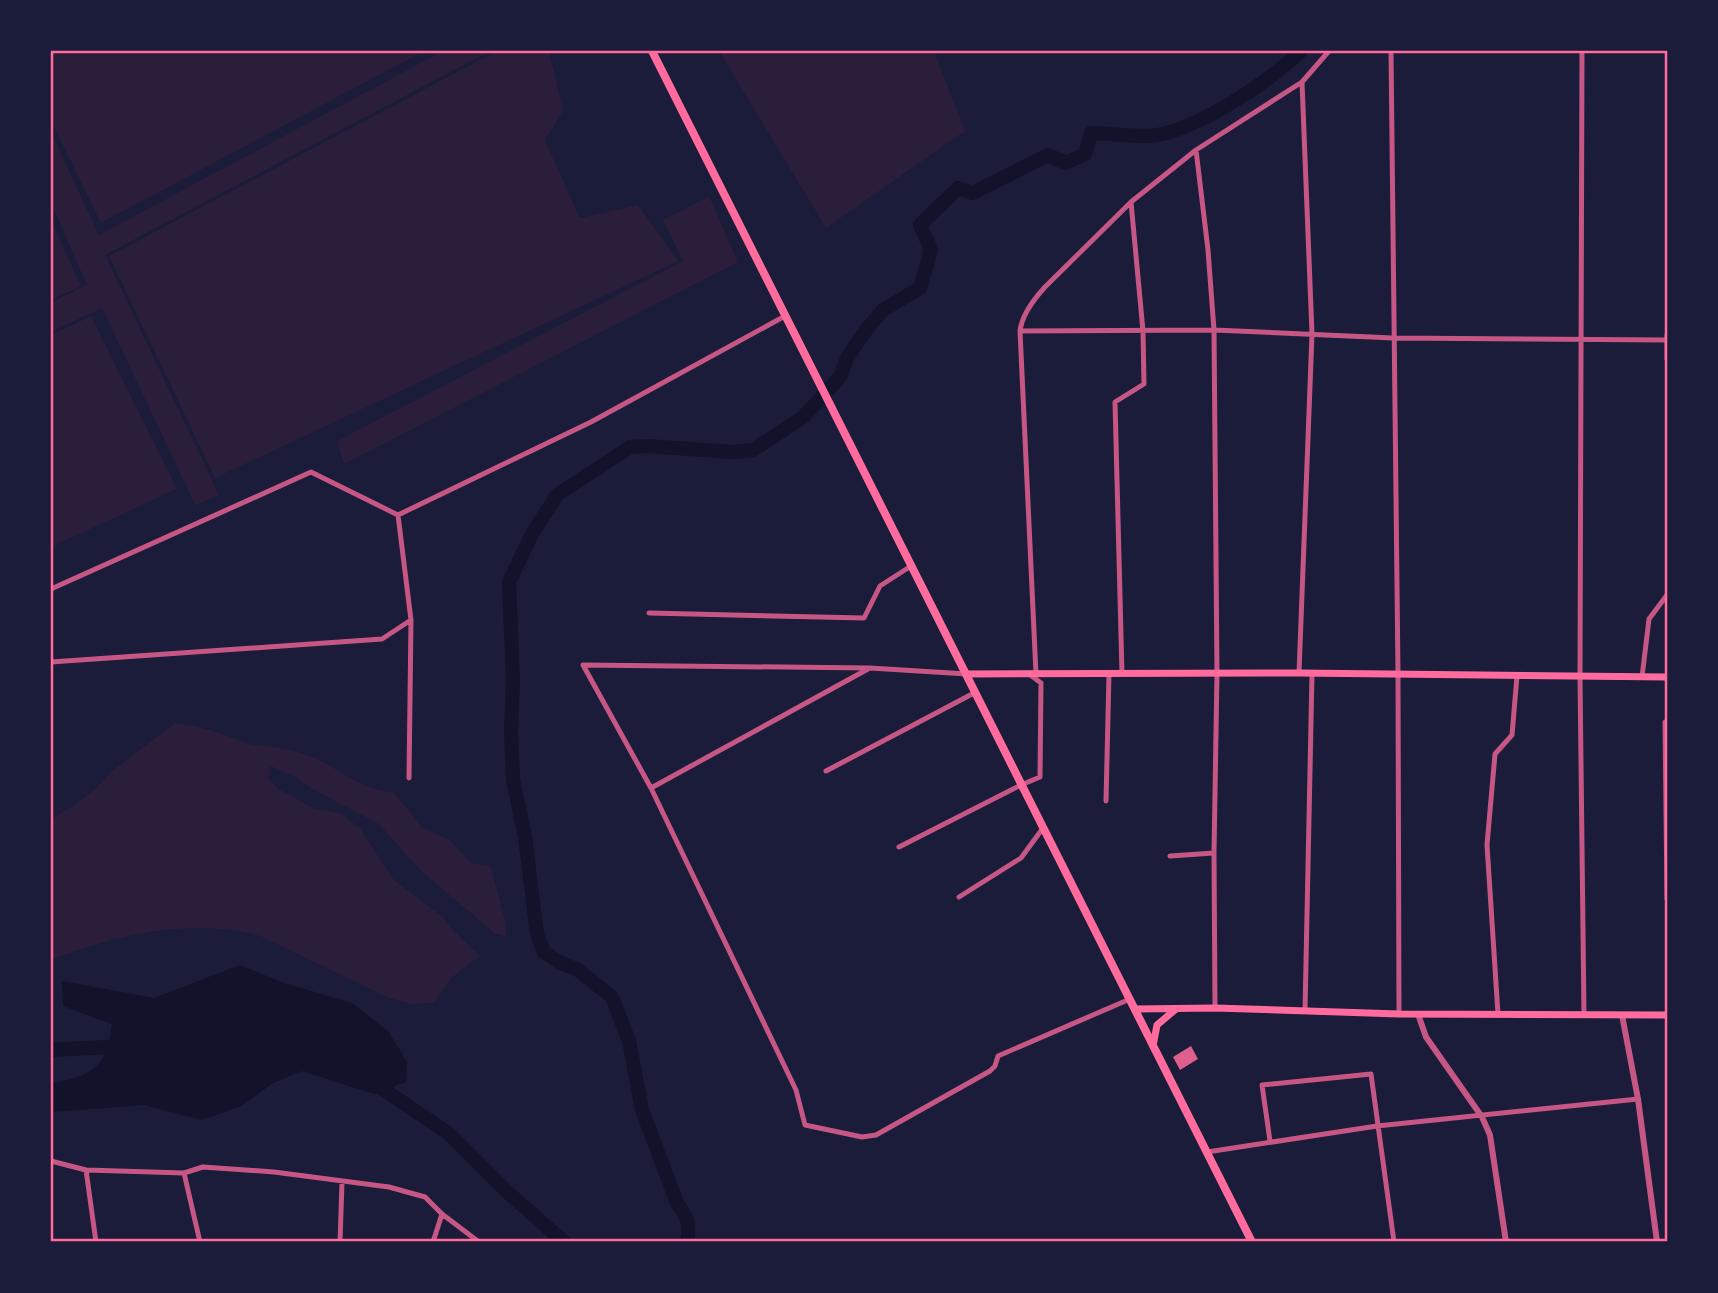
<svg xmlns="http://www.w3.org/2000/svg" width="1718" height="1293" font-family="Rubik,sans-serif">
	<style>
		.green { fill: #2a1e3b }
		.water { fill: #12122b }
		.lines { fill: none; stroke-linecap: round; stroke-linejoin: round }
		.river { stroke: #12122b; stroke-width: 14 }
		.building { fill: #dd5f8e }
		.minor { stroke: #c65784; stroke-width: 5 }
		.tertiary { stroke: #c65784; stroke-width: 6 }
		.secondary { stroke: #ff6b9d; stroke-width: 7 }
		.primary { stroke: #ff6b9d; stroke-width: 8 }
		.neatline { fill: none; stroke: #ff6b9d; stroke-width: 2.5 }
	</style>
	<rect width="100%" height="100%" fill="#1b1b3a"/>
	<path class="green" d="M51,51H424L101,223L51,121Z
		M443,51H490L105,255L219,495L195,505L102,308L51,332V302L87,285L51,203V132L99,235Z
		M497,51H549L563,111L545,140L580,218L638,205L678,261L215,478L109,256Z
		M719,51H934L965,131L826,228Z
		M709,196L738,262L344,464L337,441L683,261L663,220Z
		M51,220L81,286L51,300Z
		M91,316L177,489L51,547V335Z
		M175,723C202,726 223,734 247,743C255,746 265,745 274,747C287,749 303,753 315,758C341,770 363,791 393,792L422,827L451,841L471,863L491,867L506,924V937L494,933L420,870L379,824L312,789L292,775L270,766L268,778L277,788L313,808L340,813L359,827L394,880L443,917L451,928L480,956L451,978L434,1003L410,1004L387,997L260,936C192,917 115,935 51,960V819L74,805L94,790L112,771Z"/>
	<path class="water" d="M240,965L284,983L352,1003L389,1032L407,1062L406,1082L374,1094L302,1071L273,1083L241,1106L202,1120L144,1105L51,1112V1084C92,1074 106,1070 112,1024L63,1006L62,981L154,998Z"/>
	<g class="lines">
		<path class="river" d="M51,1050L126,1046
			M368,1079L448,1133L504,1189L564,1242
			M687,1242C690,1226 688,1216 677,1203L642,1110L629,1041L612,997L578,970L559,962L544,952L537,934L525,837L513,779L511,731L513,681L509,582L532,534L557,495L630,447L647,446L732,452L753,450L803,417L840,377L847,358L866,330L883,310L920,288L931,250L920,225L958,188L973,193L1048,155L1066,163L1085,154L1091,133C1112,133 1137,138 1157,135C1202,127 1268,82 1301,51"/>
	</g>
	<path class="building" d="M1191,1046L1198,1059L1180,1070L1173,1057Z"/>
	<g class="lines">
		<path class="minor" d="M1391,51L1398,674L1399,1014
			M1582,51L1580,677L1584,1015
			M1196,150L1208,250L1214,330L1217,673L1214,853L1215,1008
			M1020,331L1214,330L1393,338L1667,340
			M1667,335V359
			M398,515L591,422L785,316
			M398,515L411,620L409,778
			M51,589L311,472L398,515
			M649,613L864,618L880,586L911,566
			M51,662L382,639L411,620
			M1299,673L1312,334L1302,82
			M967,674L870,668L583,665L651,788L796,1090L805,1125L862,1137L876,1135L990,1071L995,1066L998,1056L1130,999
			M1036,674L1020,331C1022,314 1034,299 1045,287L1131,202L1196,150L1302,82L1329,51
			M1122,674L1115,402L1144,384L1143,331L1131,202
			M1642,677L1649,619L1667,595
			M1665,722L1667,899
			M826,771L976,692
			M651,788L868,669
			M1106,801L1109,674
			M899,847L1021,785L1040,777L1041,683L1029,674
			M1170,856L1214,853
			M959,897L1021,858L1043,828
			M1305,1011L1312,674
			M1498,1014L1487,845L1495,754L1512,735L1517,676
			M1270,1141L1262,1085L1371,1074L1394,1242
			M1207,1152L1377,1126L1638,1099
			M51,1161L86,1170L184,1173L203,1167L274,1172L389,1187L425,1197L442,1214L479,1242
			M86,1170L96,1242
			M184,1173L200,1242
			M340,1242L342,1182
			M433,1242L442,1214"/>
		<path class="tertiary" d="M1418,1014L1426,1037L1482,1117L1490,1135L1506,1242
			M1622,1015L1638,1099L1657,1242"/>
		<path class="secondary" d="M967,674L1299,673L1667,677
			M1135,1009L1215,1008L1399,1014L1667,1015
			M1153,1046L1157,1025L1176,1009"/>
		<path class="primary" d="M652,51L1252,1242"/>
	</g>
	<rect width="1718" height="1293" fill="none" stroke="#1b1b3a" stroke-width="105"/>
	<rect x="52" y="52" width="1614" height="1188" class="neatline"/>
</svg>
